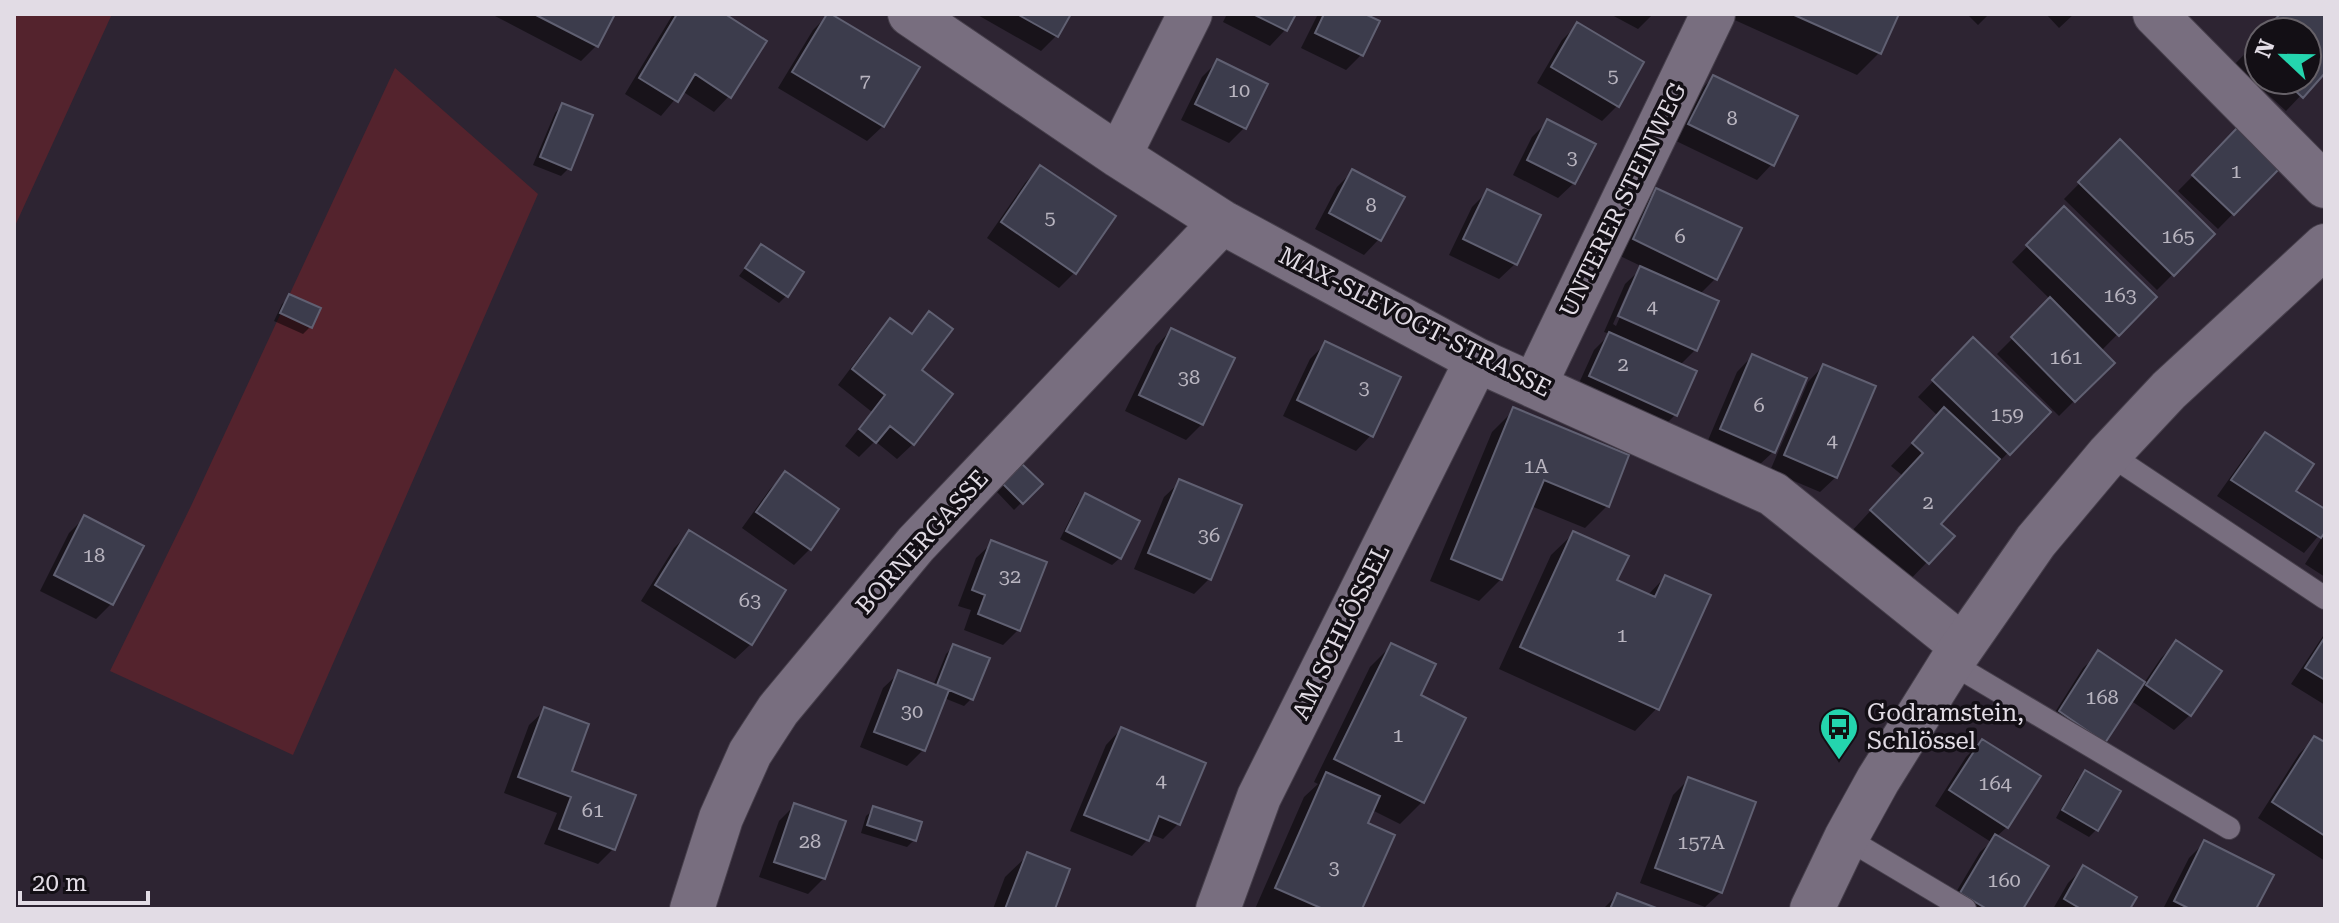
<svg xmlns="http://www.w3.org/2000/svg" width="2339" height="923" font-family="'Roboto Serif',serif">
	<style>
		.green { fill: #54232d }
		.shadow { fill: #0007; fill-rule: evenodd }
		.building { fill: #3c3c4c; stroke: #606072; stroke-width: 2 }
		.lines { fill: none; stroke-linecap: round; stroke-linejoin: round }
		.lane-casing { stroke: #463f4b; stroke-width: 24 }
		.street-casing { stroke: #463f4b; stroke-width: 46 }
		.secondary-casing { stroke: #463f4b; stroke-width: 46 }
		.lane { stroke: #786e7f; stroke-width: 22 }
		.street { stroke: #786e7f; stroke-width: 44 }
		.secondary { stroke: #786e7f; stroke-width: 44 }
		.labels { text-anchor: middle; stroke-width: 7; stroke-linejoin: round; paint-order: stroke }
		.number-label { font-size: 20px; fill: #b8b4bf }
		.street-label { font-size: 24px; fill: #e2dce5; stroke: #130f15 }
		.poi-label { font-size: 24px; fill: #e2dce5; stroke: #130f15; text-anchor: start }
	</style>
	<rect width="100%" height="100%" fill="#2d2432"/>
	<path class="green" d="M14,14H112L14,228Z
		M395,68L538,194L293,755L110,671L191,506Z"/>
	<path class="shadow" d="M496,14H613L596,46L581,61L495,16Z
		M673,14H720L729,96L714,112L682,91L661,116L625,94Z
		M976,14H1069L1056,36L1041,51Z
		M1227,14H1293L1285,30L1270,46L1223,22Z
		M1318,14H1360L1361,55L1346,70L1301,48Z
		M1610,14H1653L1638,29Z
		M1730,14H1896L1879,53L1857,75L1728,17Z
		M1967,14H1989L1978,25Z
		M2046,14H2074L2059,28Z
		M2282,14H2325V70L2286,111L2235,64L2259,39V80H2307V32H2265Z
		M828,15L883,126L867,141L778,88L813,30Z
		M1577,25L1617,106L1602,121L1537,83L1562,40Z
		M1218,61L1244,128L1229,143L1181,120L1202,77Z
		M1713,77L1772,164L1757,180L1674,140L1698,93Z
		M562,105L569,168L561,176L533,165L555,113Z
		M1547,122L1574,183L1558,198L1513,175L1532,137Z
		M2238,130L2278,168L2218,229L2178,191Z
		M2120,142L2213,234L2157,290L2064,199Z
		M1040,167L1075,272L1059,288L987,238L1025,183Z
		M1353,171L1379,239L1364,255L1315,229L1337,187Z
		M1488,191L1515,264L1499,279L1449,255L1472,207Z
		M1657,191L1716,278L1699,295L1695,350L1680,365L1675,415L1660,430L1575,392L1594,350L1610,334L1604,332L1625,284L1643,267L1618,255L1641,206ZM1630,285H1634L1616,326L1613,324Z
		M2064,209L2154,297L2101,351L2112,363L2059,416L1997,354L2051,300L2012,262Z
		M761,247L787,295L779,303L739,276Z
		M289,297L310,327L303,334L274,321L282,304Z
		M930,314L919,371L913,444L897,459L875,441L859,457L845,446L872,412L838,385L875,336L891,321L909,335Z
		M1171,330L1202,424L1186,440L1125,411L1156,346Z
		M1973,340L2048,412L1993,468L1991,466L1938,524L1952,536L1905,585L1849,534L1903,476L1891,466L1938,416L1918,397Z
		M1325,344L1371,435L1356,451L1283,416L1310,359Z
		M1752,356L1773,452L1757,467L1706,445L1737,372Z
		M1823,366L1836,477L1820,492L1770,471L1808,382Z
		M1514,410L1607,506L1585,528L1531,506L1501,579L1479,601L1430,581L1492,432Z
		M2265,435L2293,492L2325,511V528L2304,553L2217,496L2249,451Z
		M1022,467L1040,484L1014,510L997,492Z
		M785,474L837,510L810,549L794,565L742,528L770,489Z
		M1180,482L1209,579L1194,594L1134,569L1164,497Z
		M1085,496L1120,558L1112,565L1060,539L1078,503Z
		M84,518L111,604L96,619L40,591L69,533Z
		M689,533L751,644L735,659L641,601L674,548Z
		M1574,533L1615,581L1647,596L1665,577L1657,708L1635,731L1499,669L1551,555Z
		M2325,533V577L2305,564Z
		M992,543L1018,630L1003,645L964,630L971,610L958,606L976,558Z
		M2325,633V705L2291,684Z
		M2176,643L2190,715L2174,730L2130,700L2104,742L2045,728L2083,668L2099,653L2144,683L2161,658Z
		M1392,645L1418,696L1422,802L1400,824L1372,810L1366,824L1360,909H1255L1304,797L1318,784L1314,782L1370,667Z
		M954,646L971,699L964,706L944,698L923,750L907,766L860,747L883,688L899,673L933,686L946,654Z
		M545,710L569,772L613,849L598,864L544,844L557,813L504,793L529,725Z
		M1121,729L1178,824L1163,839L1150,834L1147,840L1132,856L1070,831L1106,745Z
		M2315,738L2325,745V861L2258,818L2299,754Z
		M1982,741L2007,827L1996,837L2021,909H1946L1980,852L1991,842L1935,806L1966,757Z
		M2085,773L2097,829L2089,837L2056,818L2077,780Z
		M1689,779L1721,892L1705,907L1640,883L1673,795Z
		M795,805L824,878L808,894L759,877L779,821Z
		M874,809L914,840L907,847L861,833L866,816Z
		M2205,842L2254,909H2163L2189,858Z
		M1028,855L1053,909H993L1005,877Z
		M2083,868L2128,909H2053L2068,883Z
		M1617,895L1653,909H1603Z"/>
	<path class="building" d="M534,14H615L598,47Z
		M677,14H725L767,41L731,98L695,74L678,102L639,78Z
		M827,14H831L920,67L884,127L792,72Z
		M1017,14H1071L1058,37Z
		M1253,14H1296L1287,31Z
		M1324,14H1365L1380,21L1363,56L1315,33Z
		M1792,14H1899L1881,54Z
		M2280,14H2325V73L2303,98L2284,80H2307V32H2264Z
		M1577,22L1644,62L1619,107L1551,67Z
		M2259,37V57L2249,48Z
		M1217,59L1268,84L1246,129L1195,104Z
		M1713,75L1798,116L1774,166L1688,124Z
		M562,103L593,115L571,170L540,157Z
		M1547,119L1596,144L1575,184L1527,160Z
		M2238,127L2280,168L2234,215L2192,175Z
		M2120,139L2215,234L2174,276L2078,182Z
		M1040,165L1116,216L1076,274L1001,222Z
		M1352,169L1405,197L1381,241L1329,213Z
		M1656,188L1742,228L1717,280L1633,239Z
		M1487,189L1541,215L1517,265L1463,239Z
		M2064,206L2157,297L2119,336L2026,245Z
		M761,244L804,272L788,297L745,268Z
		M1640,266L1719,301L1697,351L1618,316Z
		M289,294L321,308L312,328L280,313Z
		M2050,297L2115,363L2075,402L2011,337Z
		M929,311L953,329L922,370L953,394L914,445L890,426L876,443L859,429L885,395L852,369L890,318L912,334Z
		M1171,328L1235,358L1203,425L1139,395Z
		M1609,332L1697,371L1677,416L1589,376Z
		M1973,337L2051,412L2010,455L1932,380Z
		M1325,341L1401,377L1373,437L1297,400Z
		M1752,354L1807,378L1775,453L1720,429Z
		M1823,364L1876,386L1837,478L1784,455Z
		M1513,407L1629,455L1609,507L1544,480L1502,580L1451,559Z
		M1944,407L2000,459L1941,524L1955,536L1929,564L1870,510L1923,453L1912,443Z
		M2265,432L2314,464L2296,491L2325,509V532L2321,538L2231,480Z
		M1022,464L1043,484L1023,504L1003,484Z
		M785,471L839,509L811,550L756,512Z
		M1179,479L1242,505L1211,580L1148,553Z
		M1085,493L1140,521L1121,559L1066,531Z
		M84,515L144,546L113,605L54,575Z
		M689,530L786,590L752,645L655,585Z
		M1573,531L1629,556L1617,580L1655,597L1665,575L1711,595L1659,710L1520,647Z
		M991,540L1047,562L1020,631L978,614L985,595L972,590Z
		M2325,637V680L2305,668Z
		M2176,640L2222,671L2191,716L2146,685Z
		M1391,643L1436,664L1421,695L1466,718L1424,803L1334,759Z
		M953,644L990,658L973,700L937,685Z
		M2098,650L2145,682L2105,743L2059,711Z
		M898,670L949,690L925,751L874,732Z
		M544,707L589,724L572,771L636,795L615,850L559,829L571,797L518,777Z
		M1121,727L1206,763L1180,825L1159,816L1149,841L1084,815Z
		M2314,736L2325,742V836L2272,802Z
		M1982,739L2041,776L2008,828L1949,790Z
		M2085,770L2121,791L2098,831L2062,810Z
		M1326,772L1380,796L1368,823L1395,835L1362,909H1323L1275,888Z
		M1688,777L1756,802L1722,893L1655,868Z
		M794,803L846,821L825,879L774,862Z
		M873,806L922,822L916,841L867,825Z
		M1995,834L2049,866L2023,909H1987L1960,893Z
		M2204,840L2274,875L2256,909H2190L2174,901Z
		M1027,852L1070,869L1055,909H1005Z
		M2083,865L2137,897L2130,909H2081L2064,899Z
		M1617,893L1659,909H1610Z"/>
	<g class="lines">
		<defs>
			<path id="lane" d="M2109,454L2325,598
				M1951,663L2229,828
				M1846,838L1965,909"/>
			<path id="street" d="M910,14L1119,156L1222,222L1477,360L1773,494L1962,646
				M2155,14L2325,186
				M1119,156L1190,14
				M1534,386L1713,14
				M692,909L721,818L750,753L778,710L916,544L1222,222
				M1218,909L1259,797L1477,360"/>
			<path id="secondary" d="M1812,909L1846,838L1878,780L1951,663L2036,541L2109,454L2169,390L2325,246"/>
		</defs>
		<use href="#lane" class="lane-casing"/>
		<use href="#street" class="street-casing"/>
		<use href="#secondary" class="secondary-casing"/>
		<use href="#lane" class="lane"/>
		<use href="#street" class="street"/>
		<use href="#secondary" class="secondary"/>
	</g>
	<defs>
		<symbol id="bus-pin" viewBox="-11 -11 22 30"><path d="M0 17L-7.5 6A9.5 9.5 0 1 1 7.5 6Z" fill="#24d5ae" stroke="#130f15"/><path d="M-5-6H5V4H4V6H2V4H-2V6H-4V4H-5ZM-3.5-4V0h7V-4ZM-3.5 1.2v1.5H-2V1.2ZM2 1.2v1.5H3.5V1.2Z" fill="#111"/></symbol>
	</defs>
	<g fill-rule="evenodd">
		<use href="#bus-pin" x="1817" y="705" width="44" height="60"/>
	</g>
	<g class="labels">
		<g class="number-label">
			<text x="1613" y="82">5</text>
			<text x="865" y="88">7</text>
			<text x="1239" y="97">10</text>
			<text x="1732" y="125">8</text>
			<text x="1572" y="164">3</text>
			<text x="2236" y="178">1</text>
			<text x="1371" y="212">8</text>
			<text x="1050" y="224">5</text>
			<text x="1680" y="243">6</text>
			<text x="2178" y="243">165</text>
			<text x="2120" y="302">163</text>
			<text x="1652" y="313">4</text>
			<text x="2066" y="364">161</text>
			<text x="1623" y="371">2</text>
			<text x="1189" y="384">38</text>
			<text x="1364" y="394">3</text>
			<text x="1759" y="412">6</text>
			<text x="2007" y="421">159</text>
			<text x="1832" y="447">4</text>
			<text x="1536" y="473">1A</text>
			<text x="1928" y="509">2</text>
			<text x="1209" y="542">36</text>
			<text x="94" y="562">18</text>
			<text x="1010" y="583">32</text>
			<text x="750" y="607">63</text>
			<text x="1622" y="642">1</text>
			<text x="2102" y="704">168</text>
			<text x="912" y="718">30</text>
			<text x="1398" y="742">1</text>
			<text x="1161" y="787">4</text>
			<text x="1995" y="790">164</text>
			<text x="593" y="817">61</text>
			<text x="810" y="848">28</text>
			<text x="1701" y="849">157A</text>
			<text x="1334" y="874">3</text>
			<text x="2004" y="887">160</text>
		</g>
		<g class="street-label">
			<text transform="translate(1623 200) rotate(-64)" y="8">UNTERER STEINWEG</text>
			<text transform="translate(1415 322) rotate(27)" y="8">MAX-SLEVOGT-STRASSE</text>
			<text transform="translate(922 542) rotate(-48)" y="8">BORNERGASSE</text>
			<text transform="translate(1341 632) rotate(-64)" y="8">AM SCHLÖSSEL</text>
		</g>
		<g class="poi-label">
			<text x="1867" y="721">Godramstein,<tspan x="1867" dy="28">Schlössel</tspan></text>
		</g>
	</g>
	<rect width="2339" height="923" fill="none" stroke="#e2dce5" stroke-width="32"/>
	<g transform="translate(2283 56) rotate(292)"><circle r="38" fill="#130f15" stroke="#666168" stroke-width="2"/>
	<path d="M0-6L14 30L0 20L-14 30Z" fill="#24d5ae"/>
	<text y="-12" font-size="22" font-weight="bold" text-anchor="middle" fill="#e2dce5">N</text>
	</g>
	<path d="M20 891v12h128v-12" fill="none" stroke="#e2dce5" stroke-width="4"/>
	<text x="32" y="891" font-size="24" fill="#e2dce5" stroke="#130f15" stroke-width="6" paint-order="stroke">20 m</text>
</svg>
